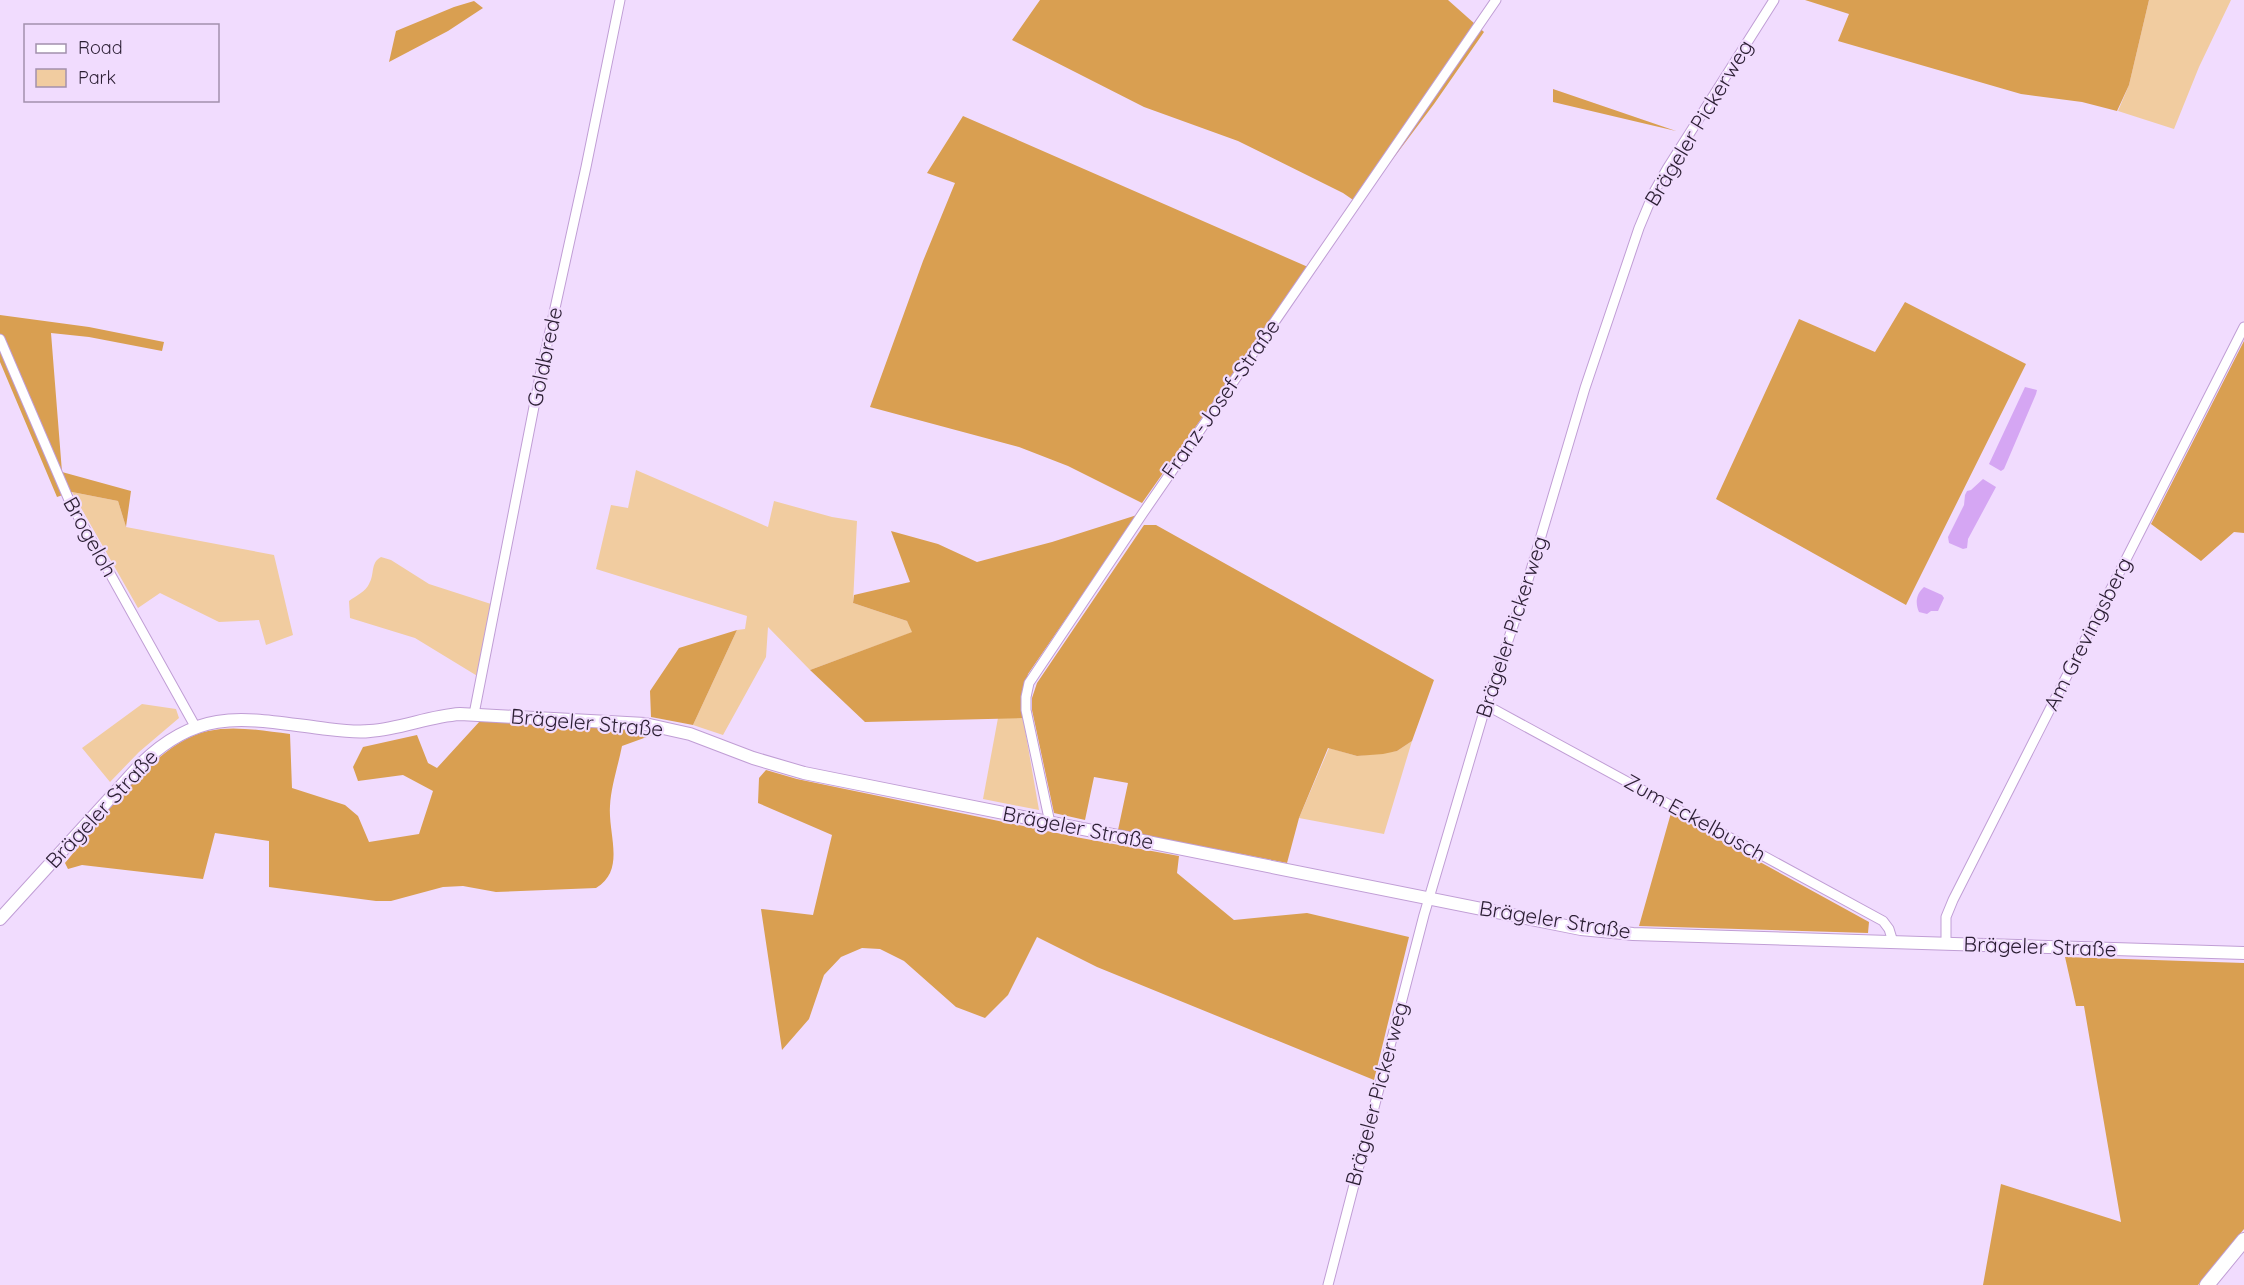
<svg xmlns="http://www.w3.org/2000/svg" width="2244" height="1285" font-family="Quicksand,sans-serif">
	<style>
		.green { fill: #f1cca0 }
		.forest { fill: #d99f51 }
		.water { fill: #d5a6f3 }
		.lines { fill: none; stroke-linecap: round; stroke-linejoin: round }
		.minor-casing { stroke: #c09ed5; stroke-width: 11 }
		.tertiary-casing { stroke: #c09ed5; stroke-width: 14 }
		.secondary-casing { stroke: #c09ed5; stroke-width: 16 }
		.minor { stroke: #fff; stroke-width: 9 }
		.tertiary { stroke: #fff; stroke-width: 12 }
		.secondary { stroke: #fff; stroke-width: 14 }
		.labels { text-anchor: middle; stroke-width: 4.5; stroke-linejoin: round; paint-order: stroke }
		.street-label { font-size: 21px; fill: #2b1e33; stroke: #f1dcfe }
	</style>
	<rect width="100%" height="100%" fill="#f1dcfe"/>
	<path class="green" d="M2149,0H2231L2199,67L2174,129L2118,111L2129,85Z
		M636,470L768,527L774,501L832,517L857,521L853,603L907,621L913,632L810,670L768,627L766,657L723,735L693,725L737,630L745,629L747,616L596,569L611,505L628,508Z
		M72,492L118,501L126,527L274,555L293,635L266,645L259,620L219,622L160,593L138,608Z
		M381,557L391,560L429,584L491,604L479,677L415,638L350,618L349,601C356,596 366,591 369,584C375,574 370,563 381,557Z
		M142,704L176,709L179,718L139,752L110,782L82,748Z
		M998,718H1023L1039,810L983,799Z
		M1412,741L1384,834L1299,818L1329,748L1357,756L1397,751Z"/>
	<path class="forest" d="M1040,0H1448L1484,32L1434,104L1359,204L1343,193L1238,141L1144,107L1012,40Z
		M1805,0H2149L2129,85L2117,111L2082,102L2021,94L1838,41L1849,14Z
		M474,1L483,8L448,31L389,62L396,31L454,7Z
		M1553,89L1676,131L1553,102Z
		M963,116L1308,267L1142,503L1068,466L1019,447L870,407L923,261L955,183L927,173Z
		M1905,302L2026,364L1906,605L1716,499L1799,319L1875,352Z
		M0,315L89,327L164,342L162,351L89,337L51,333L62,472L131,491L126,527L118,501L72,492L57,497L0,362Z
		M2244,341V533L2234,532L2201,561L2151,524Z
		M1137,515L1028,674L1023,696V718L865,722L810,670L912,632L907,621L853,603L854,595L910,582L891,531L938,544L977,562L1052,542Z
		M1144,525H1156L1434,680L1412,741L1397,751L1383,754L1357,756L1328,748L1299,818L1287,863L1118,830L1128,783L1094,777L1085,820L1054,813L1032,710V698L1037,683Z
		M737,630L693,725L651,717L650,691L679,648Z
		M480,721L630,730L655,734L622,746C618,766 611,787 610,806C608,835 626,870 596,888L496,892L463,886L443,887L391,901H376L269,887V841L215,833L203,879L82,865L68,869L65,863C100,822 155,742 208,731C235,725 263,731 290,734L292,788L345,805L358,816L369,842L419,834L433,791L403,775L358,781L353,767L363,747L417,735L428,763L437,768Z
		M766,770L797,779L1081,838L1179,856L1177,873L1234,920L1307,913L1409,937L1374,1080L1097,967L1037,937L1008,995L985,1018L956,1007L904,961L880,949L862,948L841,957L824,975L809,1019L782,1050L761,909L813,915L832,835L758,803L759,778Z
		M1671,813L1869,922L1868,933L1639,926Z
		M2065,957L2244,963V1229L2198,1285H1983L2001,1184L2121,1222L2084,1006H2076Z"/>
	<path class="water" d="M2025,387L2037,390L2036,394L2004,469L2001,471L1989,464Z
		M1983,479L1996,487L1968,539L1967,548L1963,549L1949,543L1948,537L1964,505L1965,495L1967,491L1971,490Z
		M1924,587L1942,595L1944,598L1938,611H1931L1927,614L1919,612C1915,603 1916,594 1924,587Z"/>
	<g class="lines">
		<defs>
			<path id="minor" d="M0,339L69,500L195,726
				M1486,705L1883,921L1889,929L1893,942
				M474,714L539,381L586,167L620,0
				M1050,823L1026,710V697L1029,683L1143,513L1496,0
				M1946,944V917L1953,900L2244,327
				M1328,1285L1424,915L1483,715L1525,590L1585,388L1639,228L1654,192L1667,169L1774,0"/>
			<path id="tertiary" d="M0,919L142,763C201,706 246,719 320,728C337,730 354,733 370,731C401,729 429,716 460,714L645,724L690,734L753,758L804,773L1581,929L1633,934L2244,953"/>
			<path id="secondary" d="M2207,1285L2244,1240"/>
		</defs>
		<use href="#minor" class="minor-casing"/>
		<use href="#tertiary" class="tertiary-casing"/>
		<use href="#secondary" class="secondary-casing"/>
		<use href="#minor" class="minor"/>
		<use href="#tertiary" class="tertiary"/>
		<use href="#secondary" class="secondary"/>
	</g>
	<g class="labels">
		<g class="street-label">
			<text transform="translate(1699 123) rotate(-59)" y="7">Brägeler Pickerweg</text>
			<text transform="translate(545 357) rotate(-78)" y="7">Goldbrede</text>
			<text transform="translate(1221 399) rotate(-55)" y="7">Franz-Josef-Straße</text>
			<text transform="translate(90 537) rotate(61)" y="7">Brogeloh</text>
			<text transform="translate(1512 627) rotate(-72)" y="7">Brägeler Pickerweg</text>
			<text transform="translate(2088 634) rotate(-63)" y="7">Am Grevingsberg</text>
			<text transform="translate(587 723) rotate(5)" y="7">Brägeler Straße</text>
			<text transform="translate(102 809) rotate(-47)" y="7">Brägeler Straße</text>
			<text transform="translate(1695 818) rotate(29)" y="7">Zum Eckelbusch</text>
			<text transform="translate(1078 828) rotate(11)" y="7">Brägeler Straße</text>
			<text transform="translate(1555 920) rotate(9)" y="7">Brägeler Straße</text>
			<text transform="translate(2040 947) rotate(2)" y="7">Brägeler Straße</text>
			<text transform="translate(1377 1094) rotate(-75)" y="7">Brägeler Pickerweg</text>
		</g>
	</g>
	<rect x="24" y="24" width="195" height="78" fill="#f1dcfe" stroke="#a290ad" stroke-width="1.5"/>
	<rect x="36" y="44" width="30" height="9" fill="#ffffff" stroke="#a290ad" stroke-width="1.5"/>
	<text x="78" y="54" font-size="18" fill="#2b1e33">Road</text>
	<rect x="36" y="69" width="30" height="18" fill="#f1cca0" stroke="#a290ad" stroke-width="1.5"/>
	<text x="78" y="84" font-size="18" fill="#2b1e33">Park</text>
</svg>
